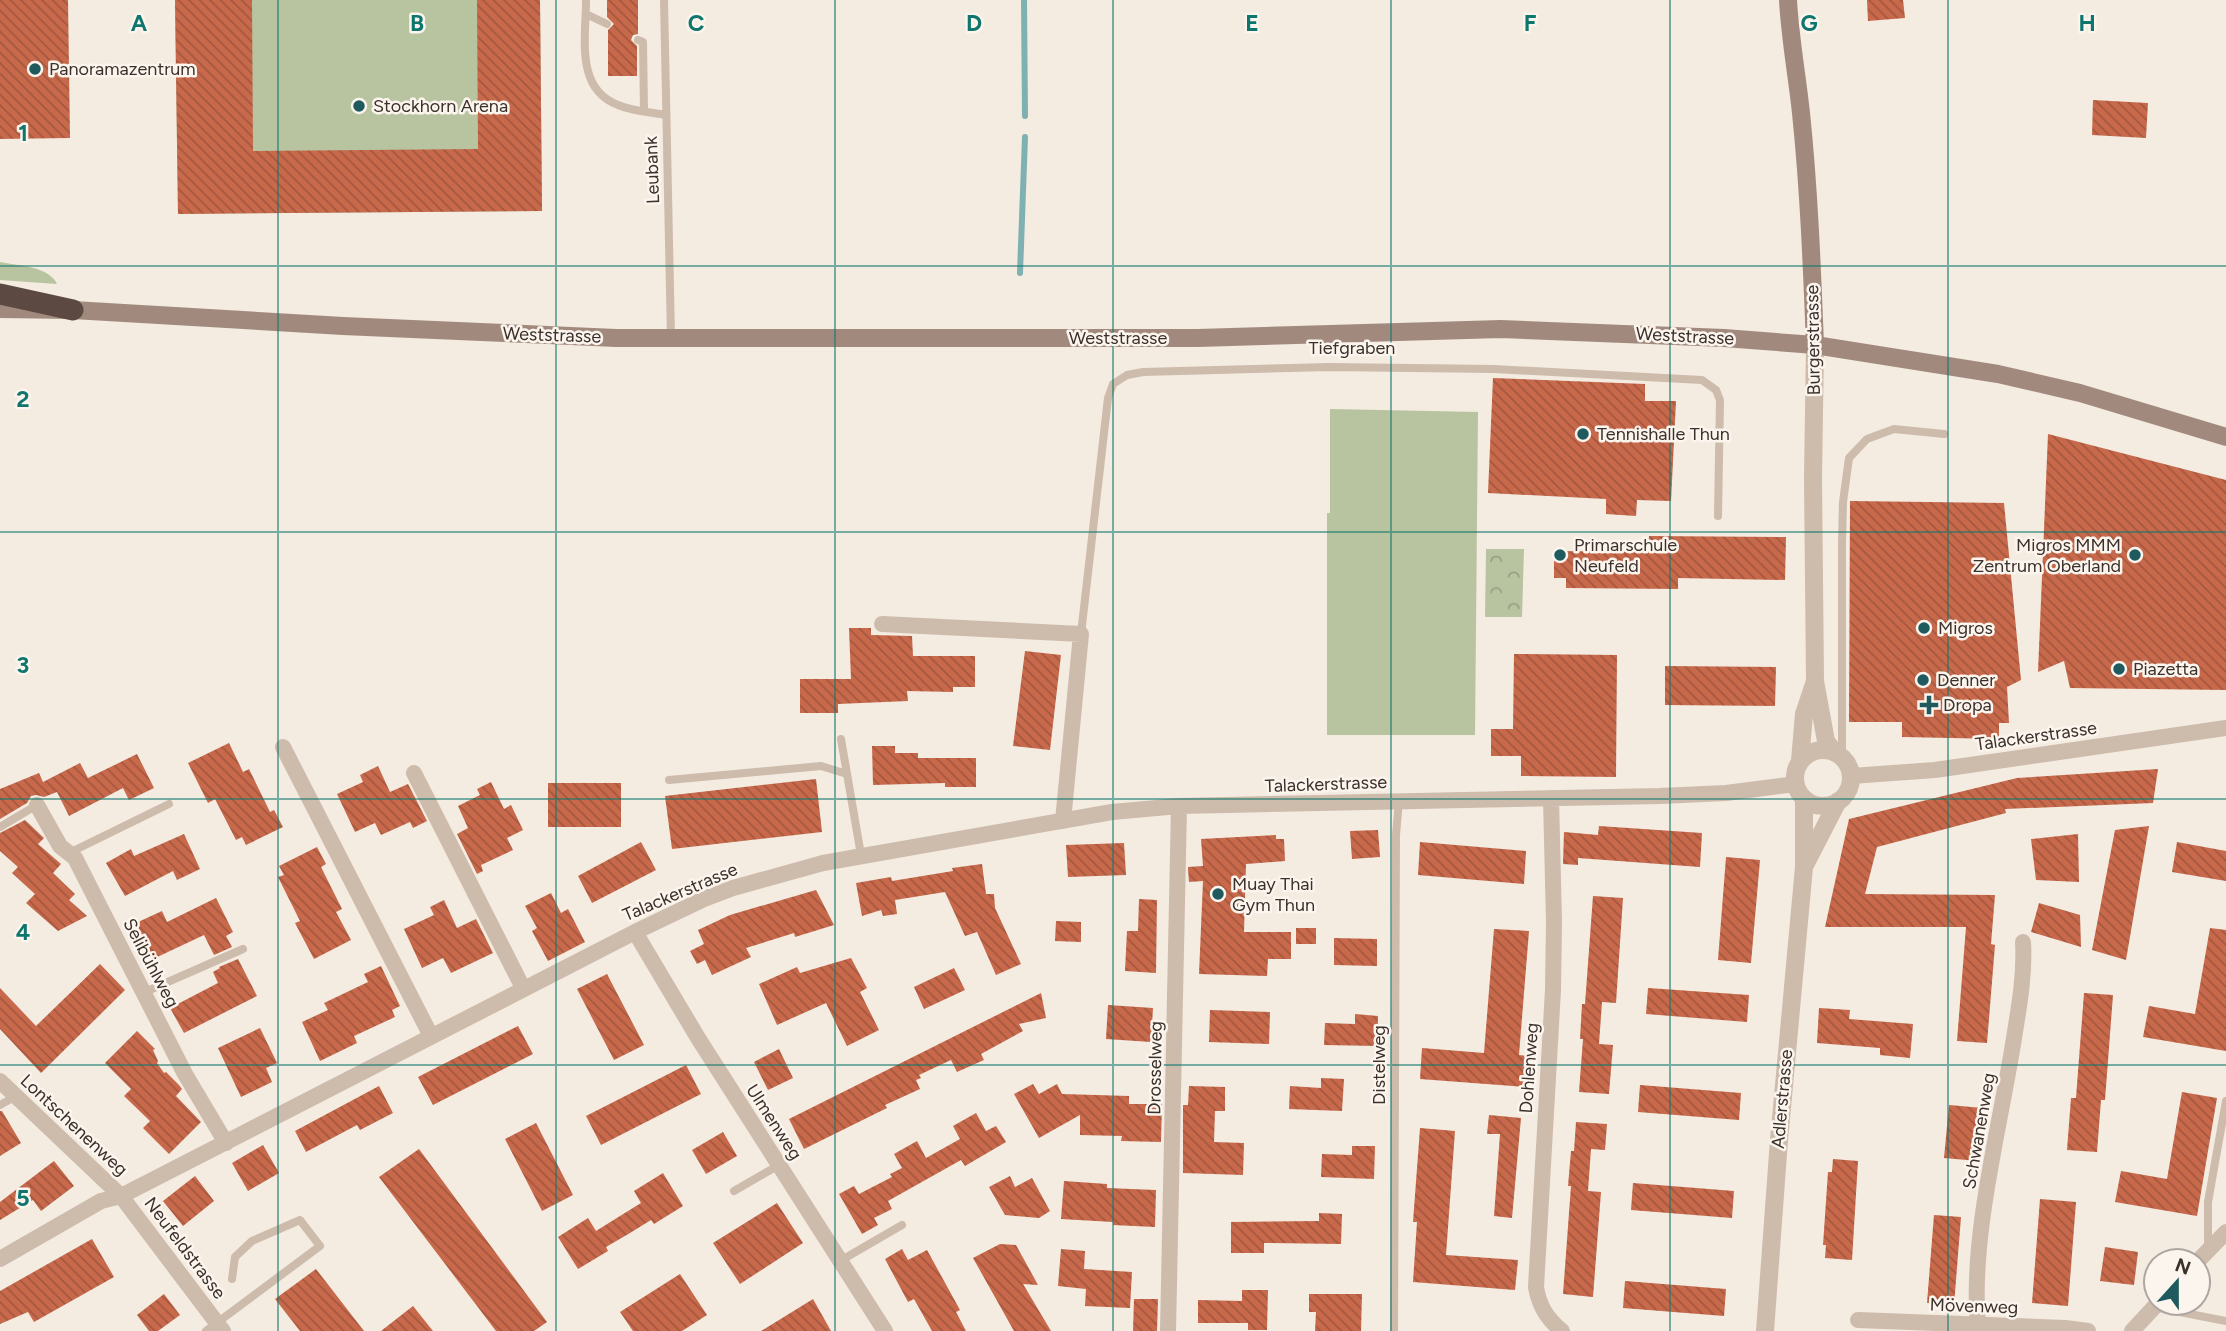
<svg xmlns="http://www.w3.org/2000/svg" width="2226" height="1331" font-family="Figtree,sans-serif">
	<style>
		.grass { fill: #b8c4a0 }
		.park { fill: url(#park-crowns) }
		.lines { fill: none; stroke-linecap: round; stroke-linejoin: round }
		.stream { stroke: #7fb0b2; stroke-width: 6 }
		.building { fill: url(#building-back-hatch) }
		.service { stroke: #cdbbac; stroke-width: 8 }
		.minor { stroke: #cdbbac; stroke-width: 16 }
		.tertiary { stroke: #cdbbac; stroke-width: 18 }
		.secondary { stroke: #a18a7d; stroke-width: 18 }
		.motorway { stroke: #5c4a42; stroke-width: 21 }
		.grid { fill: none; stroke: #0f766e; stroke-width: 2; stroke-opacity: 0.55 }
		.poi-dot { fill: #1f5a5e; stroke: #fbf5ee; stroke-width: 2.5 }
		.labels { text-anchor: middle; stroke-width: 5; stroke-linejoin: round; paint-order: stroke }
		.poi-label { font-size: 18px; fill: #3b302b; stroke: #fbf5ee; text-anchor: start }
		.street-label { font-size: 18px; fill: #3b302b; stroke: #fbf5ee }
		.grid-label { font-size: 23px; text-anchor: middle; font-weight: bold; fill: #0f766e; stroke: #fbf5ee; stroke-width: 5; stroke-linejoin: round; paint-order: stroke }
	</style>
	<defs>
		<pattern id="park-crowns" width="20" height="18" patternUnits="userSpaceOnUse" patternTransform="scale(1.75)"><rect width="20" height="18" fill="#b8c4a0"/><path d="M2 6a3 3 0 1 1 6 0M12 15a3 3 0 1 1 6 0" fill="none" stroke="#97a083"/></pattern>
		<pattern id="building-back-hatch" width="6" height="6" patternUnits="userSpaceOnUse" patternTransform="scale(1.75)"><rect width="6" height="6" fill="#c8694b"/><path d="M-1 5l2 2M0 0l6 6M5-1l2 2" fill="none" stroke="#a4573f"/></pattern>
	</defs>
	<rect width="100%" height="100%" fill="#f4ebe1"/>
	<path class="grass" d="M175,0H540L542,211L178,214Z
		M0,262C18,266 49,266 57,284L0,280Z
		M1330,409L1478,412L1475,735H1327V513H1330Z"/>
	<path class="park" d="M1486,549H1524L1522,617H1485Z"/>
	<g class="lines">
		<path class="stream" d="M1024,0L1025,116
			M1020,273L1025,137"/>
	</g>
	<path class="building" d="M0,0H68L70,138L0,139Z
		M175,0H252L253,151L478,149L477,0H540L542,211L178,214Z
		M607,0H638V34L633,35L631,40L637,46V76H608V30L614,24L607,17Z
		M1867,0H1903L1905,18L1868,21Z
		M2093,100L2148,103L2146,138L2092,135Z
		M1493,378L1645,384V401H1676L1671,501L1637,500L1636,516L1606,514V499L1488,493Z
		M2048,434L2226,480V690L2070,688L2064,661L2038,672Z
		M1850,501L2004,503L2021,680L2007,687L2009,723H1999V739L1902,737V722H1849Z
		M1649,536L1786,537L1785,580L1678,578V589L1566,588V578H1554V551L1648,552Z
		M849,628H871V635L912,636L913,656H975V687H953V692L907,691L908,701L838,704V713H800V679H851Z
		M1025,651L1061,655L1050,750L1013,746Z
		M1514,654L1617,655L1616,777L1521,776V756H1491V729H1513Z
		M1665,666L1776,667L1775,706L1665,705Z
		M229,743L243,772L249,769L270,812L274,810L283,827L246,845L242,837L236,840L215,799L208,803L188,763Z
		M872,746H895V753H918V758H976V787H945V783L873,785Z
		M137,754L154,788L129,800L123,788L69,816L57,792L44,797L36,795L31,796L27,803L0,819V789L39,773L43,782L80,763L88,778Z
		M378,766L390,792L408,784L427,821L413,828L410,822L381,835L375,823L355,832L337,794L363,782L360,775Z
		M2158,769L2153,803L2005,809L2006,813L1877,847L1865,894L1995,895L1991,944L1995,945L1987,1043L1957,1041L1966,927H1825L1849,819L2017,778Z
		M816,779L822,832L672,849L665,796Z
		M491,782L504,809L511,805L523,830L507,838L513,850L481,865L483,871L477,874L457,834L468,828L458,806L480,795L477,789Z
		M548,783H621V827H548Z
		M25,820L44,838L38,844L61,864L53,873L75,894L69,900L87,916L58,931L26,903L35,894L12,873L18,867L0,851V833Z
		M1599,826L1702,833L1700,867L1578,858V865L1563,864L1564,832L1598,835Z
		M2149,826L2126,960L2092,950L2115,830Z
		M1378,830L1380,857L1352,859L1350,831Z
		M184,834L200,869L177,880L173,871L125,896L106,863L131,849L134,856Z
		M2078,834L2079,882L2036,880L2031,839Z
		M1276,835V839H1284L1285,861L1246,864L1244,932H1291V959H1268L1267,976L1199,974L1203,881L1189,882L1188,869V867L1203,866L1201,839Z
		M641,842L656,870L592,903L578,876Z
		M1420,842L1526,851L1524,884L1418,875Z
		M2177,842L2226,851V881L2172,872Z
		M1124,843L1126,875L1068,877L1066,845Z
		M317,847L326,864L321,867L342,909L336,912L351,940L314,959L295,923L300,921L278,877L284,875L279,866Z
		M1726,857L1760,860L1751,963L1718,960Z
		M982,864L986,894H994L995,908L1021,964L996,975L977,932L965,936L945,892L895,900L897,914L883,916L881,910L862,916L856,883L891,877L892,881L953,871L952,868Z
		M816,890L834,925L795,937L794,933L746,948L751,957L712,975L705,960L697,964L690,951L704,944L698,930L730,915Z
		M551,893L561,913L568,909L585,942L548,961L532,931L537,928L525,906Z
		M1593,896L1623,898L1616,1003L1602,1002L1599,1044L1613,1045L1609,1094L1579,1092L1583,1039H1580L1582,1004H1585Z
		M216,898L233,932L226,936L232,947L214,955L204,935L153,959L136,923L162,911L167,922Z
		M1139,899L1157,900L1156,973L1125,971L1127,931H1138Z
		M444,900L457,928L476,919L493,953L451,973L443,958L422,968L404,929L434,915L430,907Z
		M2039,903L2080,915L2081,947L2031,932Z
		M1056,921L1081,922V942L1055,941Z
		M1296,928H1316V944H1296Z
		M2210,928L2226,930V1051L2143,1037L2149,1006L2195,1014Z
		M1494,929L1529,931L1519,1055L1528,1056L1526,1087L1420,1079L1422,1048L1484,1053Z
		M1334,938L1377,939V966L1334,965Z
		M851,958L867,988L860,992L879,1030L847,1046L826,1003L777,1025L759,984L797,967L800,973Z
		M238,959L257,996L184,1033L170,1008L218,983L213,972L220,968L219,967Z
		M100,964L125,990L41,1073L0,1029V988L36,1026Z
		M381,966L400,1006L392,1010L395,1017L354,1036L357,1043L320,1061L302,1022L328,1010L324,1003L368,982L364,974Z
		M954,968L965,990L924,1009L914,987Z
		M607,974L644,1045L614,1060L577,989Z
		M1648,988L1749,995L1747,1022L1646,1014Z
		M1041,993L1046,1018L1019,1024L1023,1031L981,1054L984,1060L957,1072L951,1060L919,1075L921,1078L916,1080L920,1089L885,1105L887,1108L804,1149L789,1119Z
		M2084,993L2113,995L2105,1100H2101L2097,1152L2067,1150L2071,1098H2076Z
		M1108,1005L1153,1008L1151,1042L1106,1039Z
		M1819,1008L1850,1010L1849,1019L1913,1024L1910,1058L1880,1055V1048L1817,1043Z
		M1210,1010L1270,1012L1269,1044L1209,1042Z
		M1355,1014L1378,1016L1377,1046L1324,1045L1325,1023L1355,1024Z
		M518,1026L533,1054L433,1105L418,1077Z
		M260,1028L277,1063L266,1068L272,1082L241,1097L218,1048Z
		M137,1031L155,1049L153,1050L158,1061L157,1063L164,1073L166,1072L179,1085L182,1089L176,1096L201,1122L169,1154L143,1128L150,1121L124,1096L131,1089L105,1063Z
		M779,1049L793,1078L768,1090L754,1062Z
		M686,1065L701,1094L601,1145L586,1116Z
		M1321,1078L1344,1079L1342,1111L1289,1109L1290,1086L1321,1088Z
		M1033,1084L1039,1094L1057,1084L1062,1094L1129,1096V1104H1162L1161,1142L1121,1141L1122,1136L1080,1135V1115L1039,1138L1014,1094Z
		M1640,1085L1741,1093L1739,1120L1638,1112Z
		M379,1086L393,1113L360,1130L357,1125L306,1152L295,1131Z
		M1189,1086L1225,1087V1111H1215L1214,1142L1244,1143L1243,1175L1183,1173V1105H1188Z
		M2182,1092L2217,1098L2197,1216L2115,1202L2121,1171L2167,1179Z
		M1949,1105L1983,1108L1978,1161L1944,1158Z
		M0,1111H2L21,1143L0,1156Z
		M976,1113L986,1131L996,1126L1006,1142L965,1166L961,1160L888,1201L892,1209L874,1218L878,1225L862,1234L839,1194L854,1186L859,1194L892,1177L890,1174L902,1168L894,1154L917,1141L926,1158L960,1139L953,1126Z
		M1489,1115L1521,1118L1512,1218L1494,1216L1500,1134H1487Z
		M1576,1122L1607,1124L1605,1150L1591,1149L1588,1191L1601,1192L1593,1297L1563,1294L1571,1186H1568L1571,1151H1574Z
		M536,1123L573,1195L542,1211L505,1139Z
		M1420,1128L1455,1131L1446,1255L1518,1260L1515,1290L1413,1282L1417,1222H1413Z
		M723,1132L737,1156L706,1174L692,1150Z
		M263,1145L279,1173L248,1191L232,1163Z
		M1352,1146H1375L1374,1179L1321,1177L1322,1154L1352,1155Z
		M419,1149L547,1322L534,1331H496L379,1177Z
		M1833,1159L1858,1161L1852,1260L1825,1258L1826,1245H1823L1828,1172H1832Z
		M54,1161L74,1186L41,1211L33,1200L0,1220V1202Z
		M663,1173L683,1206L654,1224L651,1220L630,1233L606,1247L608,1251L578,1269L558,1237L588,1218L596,1231L620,1216L641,1203L634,1191Z
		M195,1176L214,1201L183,1226L163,1201Z
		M1010,1176L1015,1187L1032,1178L1050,1211L1039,1218L1005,1215L989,1187Z
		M1064,1181L1107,1184V1188L1156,1190L1155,1227L1113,1225V1222L1061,1219Z
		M1633,1183L1734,1191L1732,1218L1631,1210Z
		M2040,1199L2076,1202L2068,1306L2032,1303Z
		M777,1203L803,1243L740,1284L713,1243Z
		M1319,1213L1342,1214L1341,1244L1264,1243V1253H1231V1222L1319,1221Z
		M1934,1215L1961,1217L1954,1305L1927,1303Z
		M92,1239L114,1277L34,1322L28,1312L0,1324V1291Z
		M1000,1244L1016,1245L1038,1285L1023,1284L1051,1331H1014L973,1258Z
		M2105,1247L2138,1252L2134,1285L2100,1281Z
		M902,1249L908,1260L927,1250L960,1310L956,1312L966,1331H932L914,1299L908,1302L885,1259Z
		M1061,1249L1085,1251L1084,1269L1132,1272L1130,1308L1085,1306L1086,1289L1058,1286Z
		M316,1269L364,1331H300L275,1299Z
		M680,1274L707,1315L682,1331H633L620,1312Z
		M1625,1281L1726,1289L1724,1316L1623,1308Z
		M1242,1290H1268L1267,1330H1248V1323H1198V1300L1242,1301Z
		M164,1294L180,1315L158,1331H149L137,1315Z
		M1309,1294H1362L1361,1331H1315L1316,1312H1309Z
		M813,1299L831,1331H761Z
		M1134,1299H1158L1157,1331H1133Z
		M413,1306L433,1331H381Z"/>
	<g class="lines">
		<path class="service" d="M586,0C586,37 575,89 618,105C632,111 650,112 666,115
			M664,0L671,338
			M586,14L607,24
			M638,40L643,42L644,110
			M1081,634L1108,398L1113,384L1127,375L1143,372L1329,367L1494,369L1702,380L1716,390L1720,400L1718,516
			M841,739L861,855
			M1842,757V544L1843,502L1849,458L1867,439L1894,429L1944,434
			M669,780L821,766L847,774
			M0,827L37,805
			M69,853L169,804
			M145,992L243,949
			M0,1105L16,1096
			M734,1191L779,1165
			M2208,1248V1202L2226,1101
			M840,1261L902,1225
			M2154,1307L2226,1321
			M206,1331L320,1246L300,1220L252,1241L235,1257L232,1279
			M1394,1331L1396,835L1399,800"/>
		<path class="minor" d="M882,624L1081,634L1063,821
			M283,747L431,1036
			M414,773L523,988
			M1851,776L1935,770L2226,728
			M1551,798L1554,922L1553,990L1536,1287C1539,1306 1547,1319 1562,1331
			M37,805L60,846L75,858L185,1074L226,1143
			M635,932L698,1038L885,1331
			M0,1081L121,1196L223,1331
			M0,1259L101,1201L121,1196L635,932L704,899L733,888L823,863L1112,812L1179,806L1660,796L1726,793L1795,784
			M2198,1261L2226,1232
			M1858,1320L2065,1328L2088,1331
			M1978,1326C1970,1237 2000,1128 2014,1038C2019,1007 2025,974 2023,942
			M1168,1331L1179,806
			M2132,1331L2158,1303"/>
		<path class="tertiary" d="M1815,345L1813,478L1815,681L1826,741L1834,752
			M1795 778a28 28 0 1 1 56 0a28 28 0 1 1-56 0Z
			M1800,761L1804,714L1815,681
			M1804,867L1838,801
			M1765,1331L1779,1140L1804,867V799"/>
		<path class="secondary" d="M1788,0C1790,38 1797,75 1801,113C1809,190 1812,268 1815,345
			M0,309L73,310L343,326L616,338H1198L1501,329L1724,338L1815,345L1998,374L2080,393L2226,437"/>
		<path class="motorway" d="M0,294L73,310"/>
	</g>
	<path class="grid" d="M278,0V1331M556,0V1331M835,0V1331M1113,0V1331M1391,0V1331M1670,0V1331M1948,0V1331M0,266H2226M0,532H2226M0,799H2226M0,1065H2226"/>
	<g class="poi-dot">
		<circle cx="35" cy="69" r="7"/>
		<circle cx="359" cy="106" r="7"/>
		<circle cx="1583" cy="434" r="7"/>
		<circle cx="1560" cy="555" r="7"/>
		<circle cx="2135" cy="555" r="7"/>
		<circle cx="1924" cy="628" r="7"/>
		<circle cx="2119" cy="669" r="7"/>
		<circle cx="1923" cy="680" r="7"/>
		<path d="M1925.5 694.5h7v7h7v7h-7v7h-7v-7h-7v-7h7z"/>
		<circle cx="1218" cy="894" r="7"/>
	</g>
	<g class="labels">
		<g class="poi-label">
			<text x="49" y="75">Panoramazentrum</text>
			<text x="373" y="112">Stockhorn Arena</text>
			<text x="1597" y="440">Tennishalle Thun</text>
			<text x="1574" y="551">Primarschule<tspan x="1574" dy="21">Neufeld</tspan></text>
			<text x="2121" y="551" text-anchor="end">Migros MMM<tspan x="2121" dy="21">Zentrum Oberland</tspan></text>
			<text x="1938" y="634">Migros</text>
			<text x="2133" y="675">Piazetta</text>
			<text x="1937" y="686">Denner</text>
			<text x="1943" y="711">Dropa</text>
			<text x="1232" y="890">Muay Thai<tspan x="1232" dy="21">Gym Thun</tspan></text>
		</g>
		<g class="street-label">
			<text transform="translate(652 170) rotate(-92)" y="6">Leubank</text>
			<text transform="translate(552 335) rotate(2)" y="6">Weststrasse</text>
			<text transform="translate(1685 336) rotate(3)" y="6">Weststrasse</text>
			<text x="1118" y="344">Weststrasse</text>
			<text transform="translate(1813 340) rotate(-91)" y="6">Burgerstrasse</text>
			<text x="1352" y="354">Tiefgraben</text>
			<text transform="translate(2036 736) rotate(-8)" y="6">Talackerstrasse</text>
			<text transform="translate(1326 784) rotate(-2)" y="6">Talackerstrasse</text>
			<text transform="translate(680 892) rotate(-23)" y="6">Talackerstrasse</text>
			<text transform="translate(151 963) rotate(62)" y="6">Selibühlweg</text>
			<text transform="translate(1379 1065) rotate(-90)" y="6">Distelweg</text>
			<text transform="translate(1155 1068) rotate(-89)" y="6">Drosselweg</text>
			<text transform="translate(1529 1068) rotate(-86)" y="6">Dohlenweg</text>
			<text transform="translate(1782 1099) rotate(-85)" y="6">Adlerstrasse</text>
			<text transform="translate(774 1122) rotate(57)" y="6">Ulmenweg</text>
			<text transform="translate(74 1125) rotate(43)" y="6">Lontschenenweg</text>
			<text transform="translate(1979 1131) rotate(-80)" y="6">Schwanenweg</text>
			<text transform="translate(185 1248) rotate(53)" y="6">Neufeldstrasse</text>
			<text transform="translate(1974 1306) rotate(2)" y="6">Mövenweg</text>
		</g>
	</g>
	<g class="grid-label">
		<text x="139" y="31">A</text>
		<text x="417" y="31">B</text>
		<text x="696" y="31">C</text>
		<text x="974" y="31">D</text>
		<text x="1252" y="31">E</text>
		<text x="1530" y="31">F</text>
		<text x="1809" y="31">G</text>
		<text x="2087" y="31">H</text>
		<text x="23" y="141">1</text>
		<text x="23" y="407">2</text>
		<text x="23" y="673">3</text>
		<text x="23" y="940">4</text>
		<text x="23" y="1206">5</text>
	</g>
	<g transform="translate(2177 1282) rotate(21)"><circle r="33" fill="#fbf5ee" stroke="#aea6a0" stroke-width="2"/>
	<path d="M0-5L12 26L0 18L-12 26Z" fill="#1f5a5e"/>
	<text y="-10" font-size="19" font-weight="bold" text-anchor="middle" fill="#3b302b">N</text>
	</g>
</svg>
